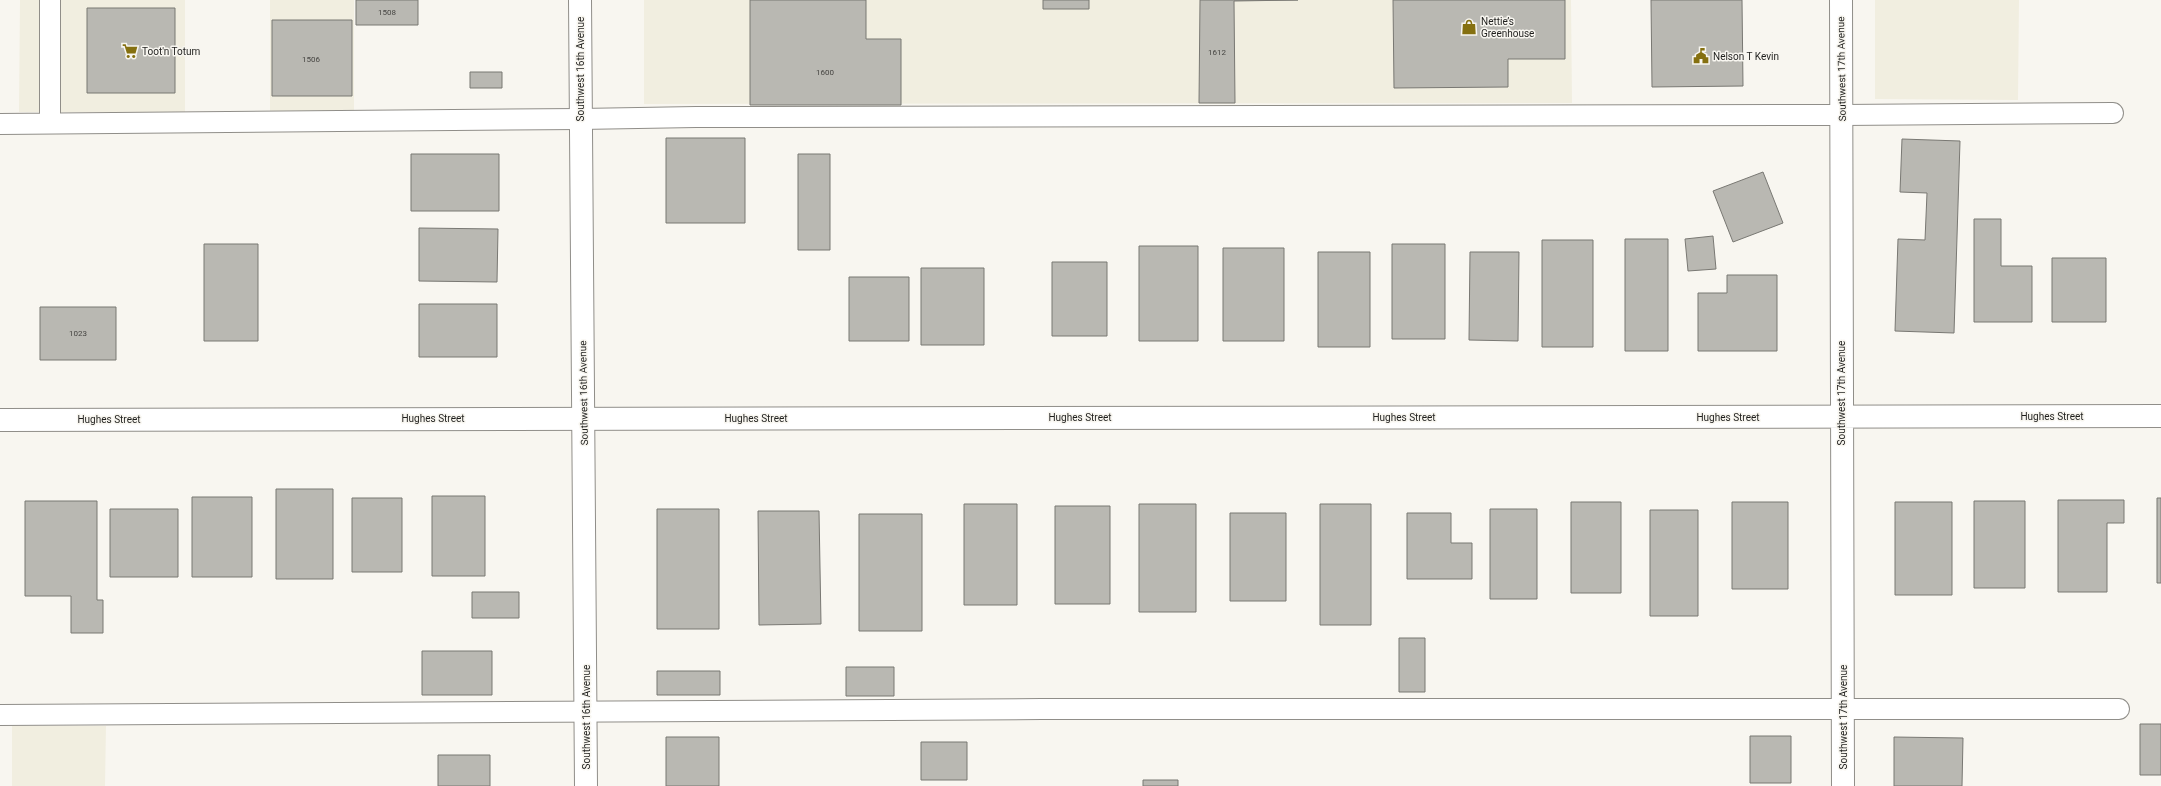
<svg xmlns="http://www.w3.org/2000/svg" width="2161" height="786" font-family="Roboto,sans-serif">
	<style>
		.built { fill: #f1eee0 }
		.building { fill: #b9b8b2; stroke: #797873 }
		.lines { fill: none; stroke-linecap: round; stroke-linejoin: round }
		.lane-casing { stroke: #908e89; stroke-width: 22 }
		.street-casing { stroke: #908e89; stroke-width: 24 }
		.secondary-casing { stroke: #908e89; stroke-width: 24 }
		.lane { stroke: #fff; stroke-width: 20 }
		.street { stroke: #fff; stroke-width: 22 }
		.secondary { stroke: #fff; stroke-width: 22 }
		.labels { text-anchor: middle; stroke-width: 3; stroke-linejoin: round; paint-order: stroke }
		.number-label { font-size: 8px; fill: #464542 }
		.poi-label { font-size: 10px; fill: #1f1f1d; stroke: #f8f6f0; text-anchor: start }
		.street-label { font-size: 10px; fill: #1f1f1d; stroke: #f8f6f0 }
	</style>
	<rect width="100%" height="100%" fill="#f8f6f0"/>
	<path class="built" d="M20,0H185V112H19Z
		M270,0H354V112H270Z
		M644,0H1571L1572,103L644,104Z
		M1875,0H2019L2018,100L1875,99Z
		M12,726H106L105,786H12Z"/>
	<path class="building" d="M356,0H418V25H356Z
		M750,0H866V39H901V105H750Z
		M1043,0H1089V9H1043Z
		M1200,0H1298L1234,1L1235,103H1199Z
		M1393,0H1565V59H1508V87L1394,88Z
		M1651,0H1742L1743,86L1652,87Z
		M87,8H175V93H87Z
		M272,20H352V96H272Z
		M470,72H502V88H470Z
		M666,138H745V223H666Z
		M1902,139L1960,141L1954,333L1895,331L1898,239L1925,240L1927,193L1900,192Z
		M411,154H499V211H411Z
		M798,154H830V250H798Z
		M1763,172L1783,223L1733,242L1713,191Z
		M1974,219H2001V266H2032V322H1974Z
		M419,228L498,229L497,282L419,281Z
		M1713,236L1716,269L1688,271L1685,239Z
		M1625,239H1668V351H1625Z
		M1542,240H1593V347H1542Z
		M204,244H258V341H204Z
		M1392,244H1445V339H1392Z
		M1139,246H1198V341H1139Z
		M1223,248H1284V341H1223Z
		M1318,252H1370V347H1318Z
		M1470,252H1519L1518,341L1469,340Z
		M2052,258H2106V322H2052Z
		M1052,262H1107V336H1052Z
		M921,268H984V345H921Z
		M1727,275H1777V351H1698V293H1727Z
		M849,277H909V341H849Z
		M419,304H497V357H419Z
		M40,307H116V360H40Z
		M276,489H333V579H276Z
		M432,496H485V576H432Z
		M192,497H252V577H192Z
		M352,498H402V572H352Z
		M2157,498H2161V583H2157Z
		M2058,500H2124V523H2107V592H2058Z
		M25,501H97V600H103V633H71V596H25Z
		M1974,501H2025V588H1974Z
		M1571,502H1621V593H1571Z
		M1732,502H1788V589H1732Z
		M1895,502H1952V595H1895Z
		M964,504H1017V605H964Z
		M1139,504H1196V612H1139Z
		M1320,504H1371V625H1320Z
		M1055,506H1110V604H1055Z
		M110,509H178V577H110Z
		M657,509H719V629H657Z
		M1490,509H1537V599H1490Z
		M1650,510H1698V616H1650Z
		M758,511H819L821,624L759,625Z
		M1230,513H1286V601H1230Z
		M1407,513H1451V543H1472V579H1407Z
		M859,514H922V631H859Z
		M472,592H519V618H472Z
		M1399,638H1425V692H1399Z
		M422,651H492V695H422Z
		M846,667H894V696H846Z
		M657,671H720V695H657Z
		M2140,724H2161V775H2140Z
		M1750,736H1791V783H1750Z
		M666,737H719V786H666Z
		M1894,737L1963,738L1962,786H1894Z
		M921,742H967V780H921Z
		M438,755H490V786H438Z
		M1143,780H1178V786H1143Z"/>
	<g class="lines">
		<defs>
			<path id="lane" d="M50,0V123
				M0,124L580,119L696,117L1842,115L2113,113
				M0,715C706,711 1413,705 2119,709"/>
			<path id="street" d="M1841,0L1843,786
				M0,420L2161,416"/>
			<path id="secondary" d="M580,0L586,786"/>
		</defs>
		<use href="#lane" class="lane-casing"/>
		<use href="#street" class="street-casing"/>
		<use href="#secondary" class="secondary-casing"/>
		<use href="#lane" class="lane"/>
		<use href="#street" class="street"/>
		<use href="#secondary" class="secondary"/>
	</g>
	<defs>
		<symbol id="shop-bare" viewBox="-9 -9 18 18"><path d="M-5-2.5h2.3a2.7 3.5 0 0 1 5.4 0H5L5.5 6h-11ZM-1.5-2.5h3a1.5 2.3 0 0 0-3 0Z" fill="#857010" stroke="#f8f6f0" stroke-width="2.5" paint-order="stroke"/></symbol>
		<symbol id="supermarket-bare" viewBox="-9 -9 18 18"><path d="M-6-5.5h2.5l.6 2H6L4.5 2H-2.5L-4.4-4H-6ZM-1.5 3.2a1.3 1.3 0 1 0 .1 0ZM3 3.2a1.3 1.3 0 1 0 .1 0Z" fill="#857010" stroke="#f8f6f0" stroke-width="2.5" paint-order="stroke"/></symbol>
		<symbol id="civic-bare" viewBox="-9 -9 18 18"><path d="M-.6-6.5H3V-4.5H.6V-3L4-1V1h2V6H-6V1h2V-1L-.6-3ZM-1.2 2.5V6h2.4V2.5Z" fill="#857010" stroke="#f8f6f0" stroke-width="2.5" paint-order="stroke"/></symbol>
	</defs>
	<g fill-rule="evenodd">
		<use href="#shop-bare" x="1458" y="16" width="22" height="22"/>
		<use href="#supermarket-bare" x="119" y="40" width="22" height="22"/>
		<use href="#civic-bare" x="1690" y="45" width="22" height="22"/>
	</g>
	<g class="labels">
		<g class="number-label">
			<text x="387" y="15">1508</text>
			<text x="1217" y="55">1612</text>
			<text x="311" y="62">1506</text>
			<text x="825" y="75">1600</text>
			<text x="78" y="336">1023</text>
		</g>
		<g class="poi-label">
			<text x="1481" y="25">Nettie’s<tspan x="1481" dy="12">Greenhouse</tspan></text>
			<text x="142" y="55">Toot'n Totum</text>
			<text x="1713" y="60">Nelson T Kevin</text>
		</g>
		<g class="street-label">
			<text transform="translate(580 69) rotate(-90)" y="4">Southwest 16th Avenue</text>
			<text transform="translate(1841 69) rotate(-91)" y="4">Southwest 17th Avenue</text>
			<text transform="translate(583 393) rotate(-91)" y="4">Southwest 16th Avenue</text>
			<text transform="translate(1841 393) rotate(-90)" y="4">Southwest 17th Avenue</text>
			<text x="2052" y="420">Hughes Street</text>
			<text x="1080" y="421">Hughes Street</text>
			<text x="1404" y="421">Hughes Street</text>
			<text x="1728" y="421">Hughes Street</text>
			<text x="433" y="422">Hughes Street</text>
			<text x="756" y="422">Hughes Street</text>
			<text x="109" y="423">Hughes Street</text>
			<text transform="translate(586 717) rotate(-90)" y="4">Southwest 16th Avenue</text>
			<text transform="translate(1843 717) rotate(-90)" y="4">Southwest 17th Avenue</text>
		</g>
	</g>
</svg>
